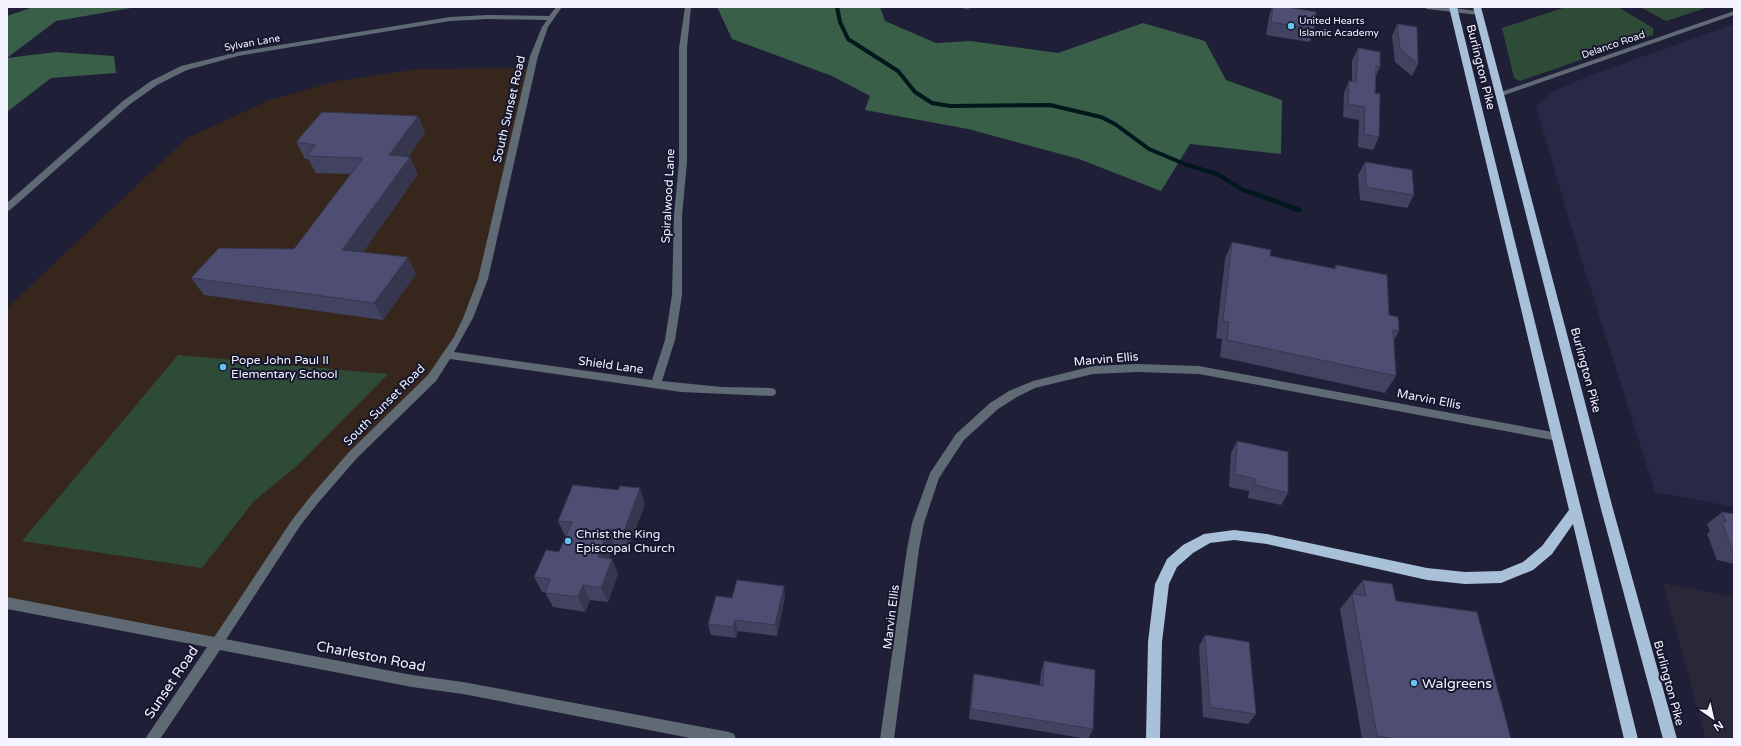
<svg xmlns="http://www.w3.org/2000/svg" width="1741" height="746" font-family="'Varela Round',sans-serif">
	<style>
		.commercial { fill: #2a2738 }
		.built { fill: #292847 }
		.education { fill: #36261c }
		.green { fill: #2e4b38 }
		.forest { fill: #3a5f48 }
		.lines { fill: none; stroke-linecap: round; stroke-linejoin: round }
		.stream-far1 { stroke: #00171b; stroke-width: 4 }
		.stream { stroke: #00171b; stroke-width: 5 }
		.minor { fill: #5f6a74; fill-rule: evenodd }
		.tertiary { fill: #5f6a74; fill-rule: evenodd }
		.trunk { fill: #a8c0d8; fill-rule: evenodd }
		.wall { fill: #424361 }
		.shaded-wall { fill: #36374f }
		.building { fill: #4d4e71; stroke: #36374f }
		.poi-dot { fill: #66c4ef; stroke: #16162e; stroke-width: 1.5 }
		.labels { text-anchor: middle; stroke-width: 4; stroke-linejoin: round; paint-order: stroke }
		.far-poi-label { font-size: 10px; fill: #f3f4ff; stroke: #16162e; text-anchor: start }
		.far-street-label { font-size: 10px; fill: #f3f4ff; stroke: #16162e }
		.street-label { font-size: 12px; fill: #f3f4ff; stroke: #16162e }
		.poi-label { font-size: 12px; fill: #f3f4ff; stroke: #16162e; text-anchor: start }
		.near-street-label { font-size: 14px; fill: #f3f4ff; stroke: #16162e }
		.near-poi-label { font-size: 14px; fill: #f3f4ff; stroke: #16162e; text-anchor: start }
	</style>
	<rect width="100%" height="100%" fill="#1f1f38"/>
	<path class="commercial" d="M1663,583L1734,597V739H1706Z"/>
	<path class="built" d="M1734,24V507L1655,492L1568,217L1536,106L1552,92L1591,75Z"/>
	<path class="education" d="M532,68L488,259L447,355L296,523L217,643L7,603V308L187,138L270,100L337,81L419,69Z"/>
	<path class="green" d="M1566,7H1618L1653,28V35L1520,81L1514,78L1502,28Z
		M1640,7H1709L1666,21Z
		M178,355L388,374L298,465L254,501L202,568L22,541Z"/>
	<path class="forest" d="M33,7H137L56,21L7,58V16Z
		M717,7H880L885,21L936,43L970,41L1058,53L1143,23L1205,41L1226,80L1282,100L1281,154L1190,144L1161,191L1079,159L968,129L865,110L870,96L832,76L732,39Z
		M56,52L114,56L116,73L51,78L7,112V58Z"/>
	<g class="lines">
		<path class="stream-far1" d="M837,7L840,22L848,39L898,71L915,92L932,103L950,106L1050,105L1101,117L1115,124L1149,149L1187,165L1217,174L1243,190L1253,193"/>
		<path class="stream" d="M1250,192L1299,210"/>
		<path class="minor" d="M556,7H562L548,27L538,56L488,279L473,318L454,352L652,380L665,340L672,295L674,216L679,162V48L685,7H691L687,48V162L682,216V295L675,340L662,381L722,387L771,388L775,389L776,392L775,395L771,396L681,392L450,359L436,381L357,458L318,503L300,526L221,647L217,649L213,647L211,643L213,639L292,520L310,497L349,452L428,375L454,337L463,318L478,279L530,56L542,27L547,20L487,19L450,21L238,56L187,70L157,85L129,105L10,210L7,211V203L123,101L151,81L181,66L238,52L450,17L487,15L549,16Z
			M1137,364L1199,366L1558,433L1562,434L1563,437L1562,440L1558,441L1199,374L1137,372L1093,374L1035,388L1017,397L998,409L964,440L939,478L924,523L919,549L894,739H880L907,549L912,523L930,473L956,434L990,403L1009,391L1033,381L1093,366Z"/>
		<path class="tertiary" d="M1424,7H1444L1478,11L1481,13L1478,15L1427,9Z
			M1734,11V15L1502,96H1496L1495,94Z
			M7,597L412,675L463,682L729,732L734,734L736,739H695L463,694L412,687L220,650L160,739H145L207,647L7,609Z"/>
		<path class="trunk" d="M1449,7H1457L1638,739H1624L1573,524L1552,554L1533,570L1501,583L1465,584L1427,580L1267,544L1234,540L1210,543L1193,553L1177,567L1169,584L1162,642L1160,739H1146L1148,642L1155,584L1167,559L1183,545L1204,534L1234,530L1267,534L1427,568L1465,572L1501,571L1523,562L1542,546L1569,510Z
			M1473,7H1481L1613,509L1677,739H1663L1601,509Z"/>
	</g>
	<path class="wall" d="M960,7H973L968,10Z
		M1272,7L1314,29L1310,42L1266,35L1269,17Z
		M1397,24L1418,64L1412,76L1395,62L1392,36Z
		M1358,48L1380,67L1376,76L1375,93L1379,137L1373,150L1358,147L1359,120L1343,117L1344,93L1349,81H1352V61Z
		M418,116L425,133L408,157L418,174L363,252L416,274L383,320L204,295L191,278L294,249L351,174L316,173L308,159H305L296,142Z
		M1365,162L1414,195L1407,208L1360,200L1358,175Z
		M1232,242L1270,256L1334,269L1336,265L1389,315L1399,331L1394,340L1396,376L1385,393L1220,357L1222,339L1216,338L1225,259Z
		M1237,441L1288,493L1281,505L1248,498L1249,491L1229,487L1231,453Z
		M645,504L629,547L614,545L609,558L612,559L618,574L608,602L590,600L585,612L553,607L545,592H542L534,577L559,552L566,536H565L558,521Z
		M1722,512L1734,514V564L1717,560L1707,534L1710,531L1707,524Z
		M1363,580L1396,601L1511,739H1362L1340,609Z
		M785,597L777,636L738,631L736,638L711,635L708,624L732,598Z
		M1205,635L1256,714L1248,724L1203,717L1199,646Z
		M1044,661L1093,729L1088,739L969,719L972,685L974,674L1040,685L1041,672Z"/>
	<path class="shaded-wall" d="M968,7H973L968,10Z
		M418,116L425,133L397,172L389,155Z
		M410,157L418,174L352,267L342,250Z
		M408,257L416,274L383,320L374,303Z
		M640,488L645,504L629,547L624,531Z
		M608,529L614,545L604,572L598,557Z
		M612,559L618,574L608,602L601,588Z
		M583,585L590,600L585,612L578,597Z
		M784,586L785,597L777,636L775,625Z
		M735,620L738,631L736,638L733,627Z"/>
	<path class="building" d="M1273,7H1286L1316,12L1314,29L1271,22Z
		M1397,24L1417,27L1418,64L1400,49Z
		M1358,48L1380,52V67L1376,66L1375,93L1380,94L1379,137L1364,134L1365,107L1348,104L1349,81L1356,82Z
		M322,112L418,116L389,155L410,157L342,250L408,257L374,303L191,278L219,248L294,249L363,158L307,156L315,145L296,142Z
		M1365,162L1412,170L1414,195L1366,187Z
		M1232,242L1271,250L1270,256L1336,269V265L1387,275L1389,315L1398,317L1399,331L1393,330L1396,376L1227,340L1229,322L1223,321Z
		M1237,441L1288,452V493L1255,485V479L1235,474Z
		M573,485L618,490L620,486L640,488L624,531L608,529L598,557L612,559L601,588L583,585L578,597L545,593L550,579L534,577L546,550L559,552L572,522L558,521Z
		M1722,512L1734,514V549H1732L1722,522H1726Z
		M737,580L784,586L775,625L735,620L733,627L708,624L716,596L732,598Z
		M1363,580L1392,584L1396,601L1477,612L1511,739H1396L1377,736L1352,594L1366,596Z
		M1205,635L1249,642L1256,714L1210,707Z
		M1044,661L1095,670L1093,729L971,709L974,674L1043,686Z"/>
	<g class="poi-dot">
		<circle cx="1291" cy="26" r="4"/>
		<circle cx="223" cy="367" r="4"/>
		<circle cx="568" cy="541" r="4"/>
		<circle cx="1414" cy="683" r="4"/>
	</g>
	<g class="labels">
		<g class="far-poi-label">
			<text x="1299" y="24">United Hearts<tspan x="1299" dy="12">Islamic Academy</tspan></text>
		</g>
		<g class="far-street-label">
			<text transform="translate(252 42) rotate(-10)" y="4">Sylvan Lane</text>
			<text transform="translate(1613 44) rotate(-19)" y="4">Delanco Road</text>
		</g>
		<g class="street-label">
			<text transform="translate(1481 67) rotate(76)" y="4">Burlington Pike</text>
			<text transform="translate(509 109) rotate(-77)" y="4">South Sunset Road</text>
			<text transform="translate(668 196) rotate(-87)" y="4">Spiralwood Lane</text>
			<text transform="translate(1106 359) rotate(-5)" y="4">Marvin Ellis</text>
			<text transform="translate(611 365) rotate(8)" y="4">Shield Lane</text>
			<text transform="translate(1586 370) rotate(75)" y="4">Burlington Pike</text>
			<text transform="translate(1429 399) rotate(11)" y="4">Marvin Ellis</text>
			<text transform="translate(384 405) rotate(-45)" y="4">South Sunset Road</text>
			<text transform="translate(891 617) rotate(-83)" y="4">Marvin Ellis</text>
			<text transform="translate(1669 683) rotate(75)" y="4">Burlington Pike</text>
		</g>
		<g class="poi-label">
			<text x="231" y="364">Pope John Paul II<tspan x="231" dy="14">Elementary School</tspan></text>
			<text x="576" y="538">Christ the King<tspan x="576" dy="14">Episcopal Church</tspan></text>
		</g>
		<g class="near-street-label">
			<text transform="translate(371 656) rotate(11)" y="5">Charleston Road</text>
			<text transform="translate(171 682) rotate(-56)" y="5">Sunset Road</text>
		</g>
		<g class="near-poi-label">
			<text x="1422" y="688">Walgreens</text>
		</g>
	</g>
	<rect width="1741" height="746" fill="none" stroke="#f3f4ff" stroke-width="16"/>
	<g transform="translate(1713 718) rotate(146)" stroke="#16162e" stroke-width="3" paint-order="stroke">
	<path d="M0-3L7 15L0 10L-7 15Z" fill="#f3f4ff"/>
	<text y="-6" font-size="11" font-weight="bold" text-anchor="middle" fill="#f3f4ff">N</text>
	</g>
</svg>
